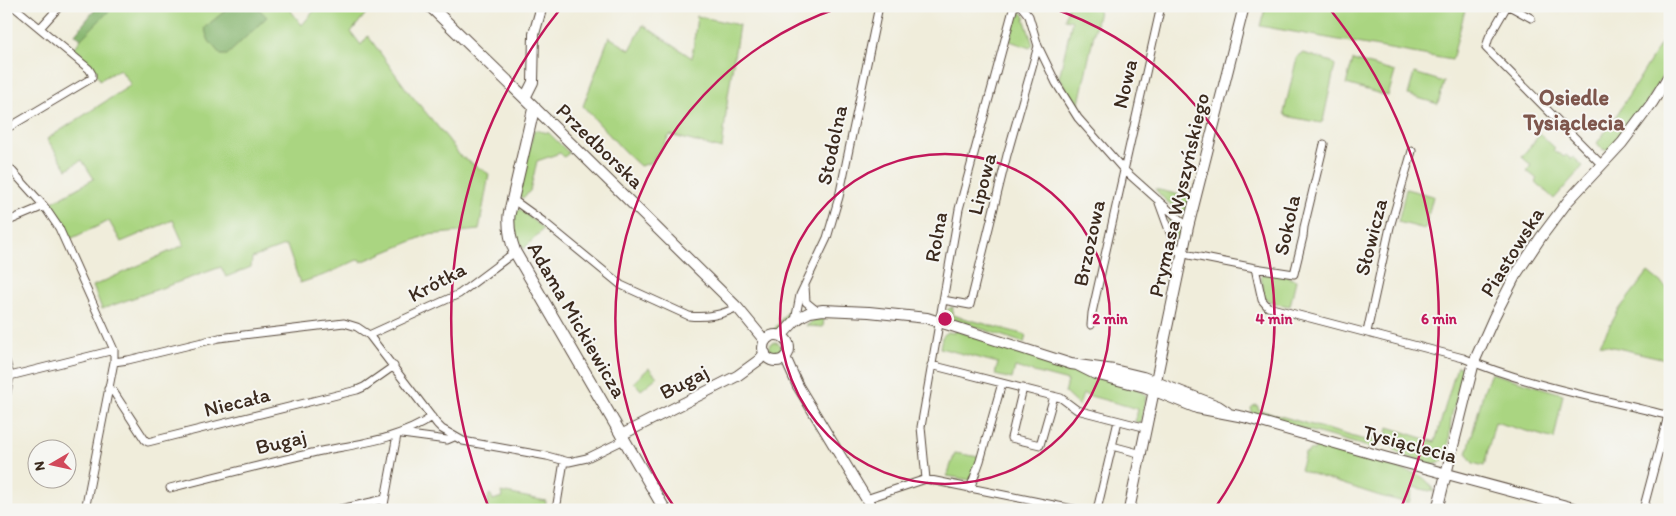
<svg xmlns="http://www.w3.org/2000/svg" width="1676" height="516" font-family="Itim,sans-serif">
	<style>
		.green { fill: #aad581; stroke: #728050 }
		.forest { fill: #87b66f; stroke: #617046 }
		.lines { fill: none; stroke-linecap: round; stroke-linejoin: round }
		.street-casing { stroke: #56473a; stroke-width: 9 }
		.secondary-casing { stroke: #56473a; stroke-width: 12 }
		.primary-casing { stroke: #56473a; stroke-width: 13 }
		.street { stroke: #fff; stroke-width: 7 }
		.secondary { stroke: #fff; stroke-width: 10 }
		.primary { stroke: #fff; stroke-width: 11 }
		.ring { fill: none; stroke: #c2185b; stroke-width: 2.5 }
		.labels { text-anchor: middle; stroke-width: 4; stroke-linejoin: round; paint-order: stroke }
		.street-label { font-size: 21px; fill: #3b2a1e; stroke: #f6f6f2 }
		.neighbourhood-label { font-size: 22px; font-weight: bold; fill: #7e564c; stroke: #f6f6f2 }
		.centre { fill: #c2185b; stroke: #f6f6f2; stroke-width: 2.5 }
		.ring-label { font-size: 15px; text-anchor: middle; font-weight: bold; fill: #c2185b; stroke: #f6f6f2; stroke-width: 4; stroke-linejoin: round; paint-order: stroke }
	</style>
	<rect width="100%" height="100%" fill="#f6f6f2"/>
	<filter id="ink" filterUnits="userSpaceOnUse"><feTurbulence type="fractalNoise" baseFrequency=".02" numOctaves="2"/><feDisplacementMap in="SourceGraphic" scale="10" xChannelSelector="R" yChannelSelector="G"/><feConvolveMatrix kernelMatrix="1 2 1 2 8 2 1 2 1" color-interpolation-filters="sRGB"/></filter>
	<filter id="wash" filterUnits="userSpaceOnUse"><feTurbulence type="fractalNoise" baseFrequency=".0096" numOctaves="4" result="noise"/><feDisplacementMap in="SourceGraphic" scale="20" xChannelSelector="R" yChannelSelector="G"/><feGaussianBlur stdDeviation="1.12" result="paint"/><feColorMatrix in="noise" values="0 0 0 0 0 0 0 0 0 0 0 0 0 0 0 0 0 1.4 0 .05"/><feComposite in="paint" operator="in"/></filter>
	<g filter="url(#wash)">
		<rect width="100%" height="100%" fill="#f0eddb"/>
		<path class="green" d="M114,6H231L204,29L267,17L256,6H287L302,25L318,6H372L351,32L361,45L368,36L407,90L448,139L460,156L489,174L479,230L427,235L361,262L359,259L327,274L300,283L287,246H284L252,258L251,267L226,277L221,267L102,309L93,286L184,245L173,220L121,242L109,221L70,239L47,205L94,179L82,160L67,169L47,139L131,85L120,69L100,80L91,66L73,50L81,39Z
			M1068,6H1100L1078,108L1059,78L1072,21L1065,19Z
			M1266,6H1466L1452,60L1260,26Z
			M1017,12H1021L1026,18H1024L1033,45L1030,48L1010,41Z
			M697,16L739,25L728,96L722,149L670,135L651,163L640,166L624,151L583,106L609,37L630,50L643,25L692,58Z
			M1670,29V63L1644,107L1609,151L1602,149L1597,143L1613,121Z
			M1303,53L1332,62L1335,65L1323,121L1321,123L1286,116L1284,113L1297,57Z
			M1353,60L1395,72L1388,96L1346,84Z
			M1414,73L1444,82L1438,104L1408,95Z
			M534,130L549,133L569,153L564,157L560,153L537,161L530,191L523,198L518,195Z
			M1540,134L1555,148L1553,150L1558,154L1559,153L1564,157L1566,155L1571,159L1573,157L1583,166L1554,199L1535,181L1537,179L1527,171L1531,165L1522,157Z
			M1155,189L1189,197L1185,215L1165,200Z
			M1406,189L1433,196L1425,229L1398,222Z
			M515,208L521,210L543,229L524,249C511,233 513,228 515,208Z
			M1170,217L1181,228L1178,239H1175L1168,219Z
			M1265,272L1289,276V278L1296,280L1290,306L1276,304L1264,298L1261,275Z
			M1648,272L1670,290V360L1600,344L1618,311Z
			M795,307C793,321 783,338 767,331H773L789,309Z
			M953,307L952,315L1026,335L1024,343L952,319L947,311L948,309Z
			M824,318L823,327L806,326L814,320Z
			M955,330L1091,375L1135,387L1146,396L1141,423L1135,422L1138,409L1083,394L1079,406L1065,393L1068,381L1015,367L1012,379L995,375L998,363L940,348L942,337L947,332L954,333Z
			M769 348a6 6 0 1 1 12 0a6 6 0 1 1-12 0Z
			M1457,366L1464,368L1465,371C1462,386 1456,399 1452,414C1449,428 1451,444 1445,457C1442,463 1438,464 1432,465L1399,454L1386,439L1388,427L1435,442Z
			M649,368L657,377L641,390L634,382Z
			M1491,373L1563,394L1554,439L1495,422L1484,466L1473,463L1467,454L1484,390Z
			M1257,405L1259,410L1372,442V436L1377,440V445L1372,448L1253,415L1251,408L1253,406Z
			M1317,445L1417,474C1426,479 1430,483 1434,492L1413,487L1409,503L1380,496L1300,470L1305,453H1308L1309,450L1314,451Z
			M955,453L979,457L970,480L947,476Z
			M501,492L546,501L545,510H486L489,494L491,495L493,500L502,497Z
			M391,503L436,510H390Z"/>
		<path class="forest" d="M98,6H114L81,39L75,34Z
			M231,6H256L267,17L227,55H221L209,41L204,28Z"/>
	</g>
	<g filter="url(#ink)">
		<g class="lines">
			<defs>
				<path id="street" d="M1021,6L1029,16L1038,46L1056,83L1078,118L1123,169L1188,227
					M1507,6L1489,37L1486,48L1602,165
					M1509,6L1531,18
					M40,28L60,6
					M6,129L92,78V74L89,69L13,6
					M6,164L44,206L59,228L114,350V362L85,510
					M512,199L544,222L621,285L689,316C704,318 723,315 737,307
					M1158,200L1174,244L1178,251L1189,255L1255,268L1262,300L1268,307L1463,358C1528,386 1601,398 1670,416
					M6,222L44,206
					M1255,268L1294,274L1303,237L1304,227L1324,144
					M805,286L806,302L817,311
					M943,300L970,305L1007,155L1038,46
					M795,321L800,295L827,238L839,197L879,6
					M1091,325L1092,313L1161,6
					M1367,332L1390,227L1412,151
					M369,335L459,294L515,252
					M6,361L10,376L6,398
					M114,362L128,360L219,338L344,323L357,327L369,335L437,424L442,429L463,441L547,456L569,462L587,458L624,440
					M931,365L1061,398L1077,410L1147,428
					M6,377L114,350
					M1023,388L1011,438L1040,445L1054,396
					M108,389L113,391L145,440L148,442L357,390L364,387L394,366
					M402,434L447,440L454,437
					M1112,446L1142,454
					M926,479L921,427L959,209L1014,6
					M170,488C217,476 264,464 312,453C353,444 397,441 432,417
					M970,489L980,461L1002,383
					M866,499L926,479L1078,510
					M336,510L385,499
					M383,510L397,435
					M556,510L564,461
					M1097,510L1118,421
					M1643,510L1668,416"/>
				<path id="secondary" d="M525,98L533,82L534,34L542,6
					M534,107L737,307L765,341
					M763 348a13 13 0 1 1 26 0a13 13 0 1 1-26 0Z
					M781,336L795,321L802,316L810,312L823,310L869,312L927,318L1071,364L1114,370L1143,377L1218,406L1227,412
					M785,357L798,386L873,510
					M1077,365L1095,374L1145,387L1197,408L1244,417L1384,457L1581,510
					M621,435L737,376L759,360L765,353
					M1129,510L1188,227L1244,6
					M1437,510L1474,362L1494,317L1515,276L1541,237L1568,201L1622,143L1652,103L1670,74"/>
				<path id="primary" d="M430,6L534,107L509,215C508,228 510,239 515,252L665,510"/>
			</defs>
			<use href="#street" class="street-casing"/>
			<use href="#secondary" class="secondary-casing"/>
			<use href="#primary" class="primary-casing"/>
			<use href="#street" class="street"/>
			<use href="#secondary" class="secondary"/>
			<use href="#primary" class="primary"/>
		</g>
	</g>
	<g class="ring">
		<circle cx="945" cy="319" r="165"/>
		<path d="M675 508A329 329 0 0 1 841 7M1049 7A329 329 0 0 1 1215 508"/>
		<path d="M489 508A494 494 0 0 1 561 8M1329 8A494 494 0 0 1 1401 508"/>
	</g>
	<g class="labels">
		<g class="street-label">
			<text transform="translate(1125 84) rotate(-77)" y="7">Nowa</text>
			<text transform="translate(832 145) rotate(-78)" y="7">Stodolna</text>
			<text transform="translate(600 146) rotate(44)" y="7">Przedborska</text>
			<text transform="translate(982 184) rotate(-76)" y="7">Lipowa</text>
			<text transform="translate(1179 195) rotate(-77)" y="7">Prymasa Wyszyńskiego</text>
			<text transform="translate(1287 225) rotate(-78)" y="7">Sokola</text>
			<text transform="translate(936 237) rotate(-80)" y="7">Rolna</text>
			<text transform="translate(1371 237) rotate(-76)" y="7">Słowicza</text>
			<text transform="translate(1089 243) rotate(-78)" y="7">Brzozowa</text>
			<text transform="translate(1512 252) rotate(-58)" y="7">Piastowska</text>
			<text transform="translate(437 282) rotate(-28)" y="7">Krótka</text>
			<text transform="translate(577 320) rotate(60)" y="7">Adama Mickiewicza</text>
			<text transform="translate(684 382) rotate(-27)" y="7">Bugaj</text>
			<text transform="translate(237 402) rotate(-14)" y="7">Niecała</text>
			<text transform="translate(281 442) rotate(-13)" y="7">Bugaj</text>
			<text transform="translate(1410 444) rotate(15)" y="7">Tysiąclecia</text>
		</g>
		<g class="neighbourhood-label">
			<text x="1574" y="105">Osiedle<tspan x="1574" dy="25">Tysiąclecia</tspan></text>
		</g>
	</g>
	<circle cx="945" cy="319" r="8" class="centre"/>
	<g class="ring-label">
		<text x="1110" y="324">2 min</text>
		<text x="1274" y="324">4 min</text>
		<text x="1439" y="324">6 min</text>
	</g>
	<rect width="1676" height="516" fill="none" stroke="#f6f6f2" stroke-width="25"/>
	<g transform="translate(52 464) rotate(261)"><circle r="24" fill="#f6f6f2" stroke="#aba49d"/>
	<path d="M0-4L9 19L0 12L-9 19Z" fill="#d1495b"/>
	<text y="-8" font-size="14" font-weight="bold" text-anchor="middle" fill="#3b2a1e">N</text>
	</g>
</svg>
